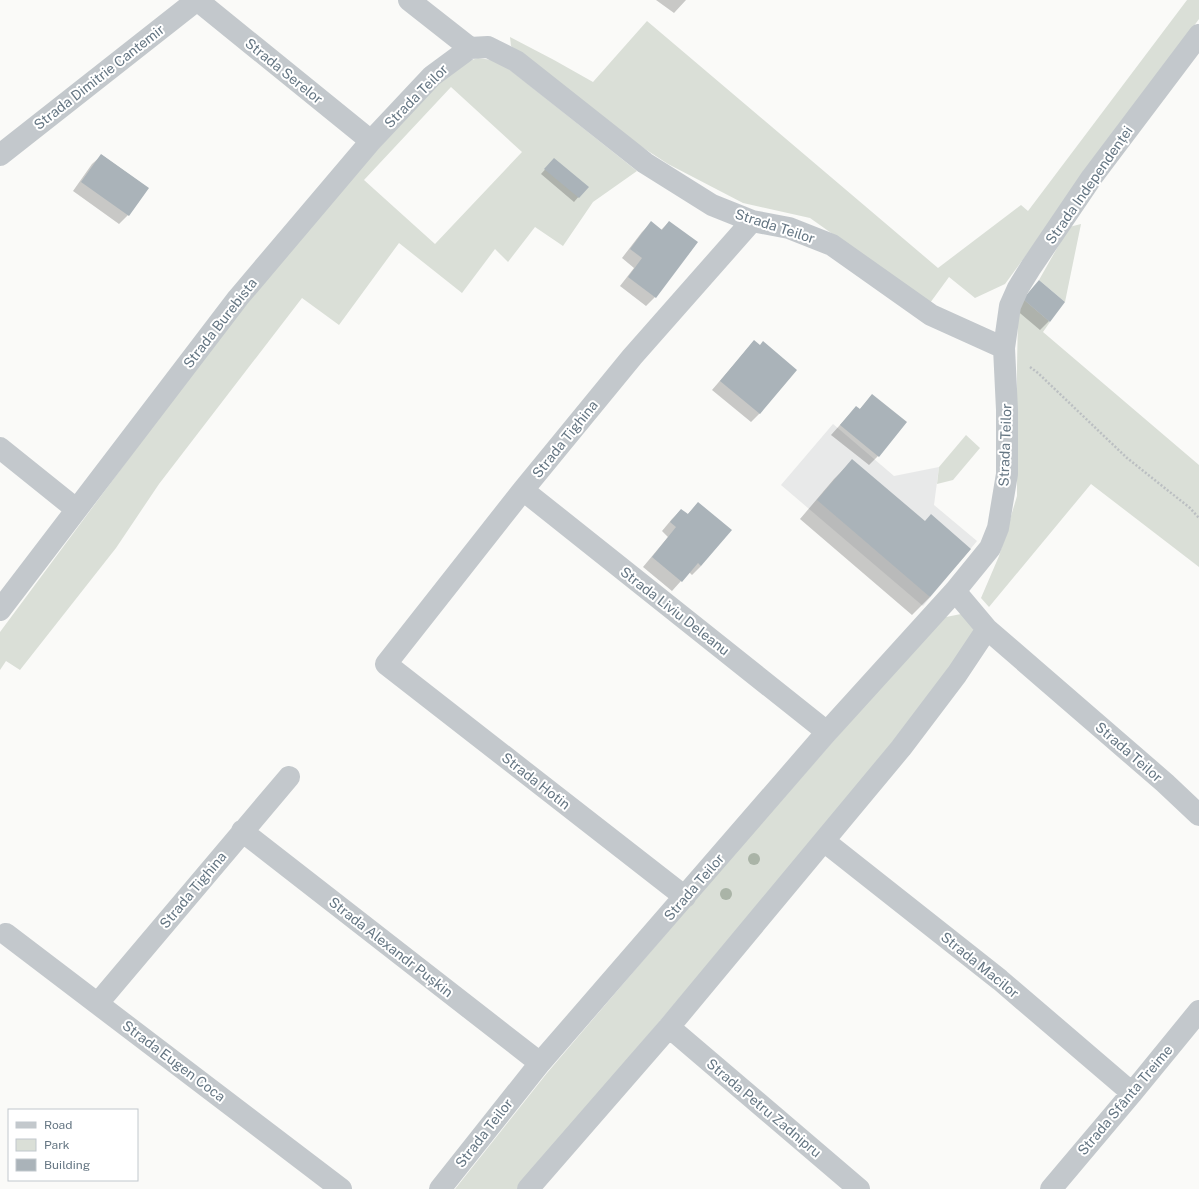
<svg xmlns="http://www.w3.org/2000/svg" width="1199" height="1189" font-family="'Public Sans',sans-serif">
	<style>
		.built { fill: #e8e9e9 }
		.green { fill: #dadfd7; fill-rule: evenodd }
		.shadow { fill: #0003 }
		.building { fill: #aab3b9 }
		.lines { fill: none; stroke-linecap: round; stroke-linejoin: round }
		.path { stroke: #bbbfc2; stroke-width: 2.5; stroke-dasharray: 2 2; stroke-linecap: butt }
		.minor { stroke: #c3c8cc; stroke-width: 22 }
		.tree { fill: #aab4a7 }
		.labels { text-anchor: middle; stroke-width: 4; stroke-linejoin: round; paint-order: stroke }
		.street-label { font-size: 14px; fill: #657683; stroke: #fff }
	</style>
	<rect width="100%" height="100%" fill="#fafaf8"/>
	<path class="built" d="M833,424L894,476L939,467L934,505L977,541L923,606L781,485Z"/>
	<path class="green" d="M1187,0H1199V19L1005,284L975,298L949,277L930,303L810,218L743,203L668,164L625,136L568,95L511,46L510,37L554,60L593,82L647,21L938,268L1021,205L1028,211Z
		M478,58L499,61L637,171L593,202L563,246L535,227L508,262L495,249L462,293L399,243L339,325L302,298L159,484L116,548L20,670L6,661L0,670V632L230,322L356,173L454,66ZM451,87L522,152L435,244L364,180Z
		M1081,224L1065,302L1039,280L1069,227Z
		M1023,299L1050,322L1043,332L1199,465V567L1091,484L989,607L981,598L999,556L1017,496V367L1018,314Z
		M966,435L980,448L953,480L937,484L939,467Z
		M961,614L977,629L877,766L517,1189H455L547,1073L710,882L941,618Z"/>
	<path class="shadow" d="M656,0H686L674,13Z
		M102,155L148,188L128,215L119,224L73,191L92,164Z
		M550,164L587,187L574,202L541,174Z
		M669,222L655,297L646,306L620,286L634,268L622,258L642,232L651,223L661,230Z
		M1039,282L1049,321L1040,330L1015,309Z
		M754,341L760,413L751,422L712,390Z
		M872,395L878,456L869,465L831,435L856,407L859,410Z
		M852,461L930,597L912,615L800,519L834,479Z
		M698,503L701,566L692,575L689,572L672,591L643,567L668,537L662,531L672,519L681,510L687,515Z"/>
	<path class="building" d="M101,154L149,188L129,216L81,182Z
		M554,158L589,187L579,198L544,169Z
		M651,221L662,230L669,221L698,242L656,298L628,277L642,258L630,249Z
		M1039,280L1065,302L1050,322L1023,299Z
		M754,340L760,345L763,341L797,370L760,414L720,381Z
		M872,394L907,422L879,457L840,425L856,406L860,409Z
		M852,459L925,521L931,514L971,549L930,597L817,500Z
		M698,502L732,530L701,566L698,563L682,582L652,557L676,527L670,522L681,509L688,514Z"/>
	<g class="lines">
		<path class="path" d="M1030,367L1038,373L1127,458L1190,508L1199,518"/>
		<path class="minor" d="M197,0L371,141
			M409,0L470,48
			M0,155L197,0
			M0,448L76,509
			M523,490L827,732
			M955,591L987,629L1165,783L1199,815
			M0,610L238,298L371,141L432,76L470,48L488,47L516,61L645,163L712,205L752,221L789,228L832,245L931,315L1004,348
			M242,831L540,1063
			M824,841L1000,980L1132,1093
			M685,897L386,664L523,490L632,357L752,221
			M6,934L341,1189
			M98,1003L289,777
			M669,1027L859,1189
			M440,1189L540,1063L827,732L955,591L990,548L998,528L1007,474V410L1004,348L1010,306L1018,288L1031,267L1092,177L1199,35
			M528,1189L669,1027L901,748L957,674L987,629
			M1051,1189L1132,1093L1199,1011"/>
	</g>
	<g class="tree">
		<circle cx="754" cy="859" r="6"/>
		<circle cx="726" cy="894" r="6"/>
	</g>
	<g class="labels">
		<g class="street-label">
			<text transform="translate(284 71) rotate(39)" y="5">Strada Serelor</text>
			<text transform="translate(99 77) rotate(-38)" y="5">Strada Dimitrie Cantemir</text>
			<text transform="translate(416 96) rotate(-45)" y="5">Strada Teilor</text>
			<text transform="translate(1089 185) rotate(-55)" y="5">Strada Independenței</text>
			<text transform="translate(775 226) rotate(18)" y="5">Strada Teilor</text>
			<text transform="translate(220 323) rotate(-52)" y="5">Strada Burebista</text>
			<text transform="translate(565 439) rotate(-51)" y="5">Strada Tighina</text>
			<text transform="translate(1005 445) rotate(-88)" y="5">Strada Teilor</text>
			<text transform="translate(675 611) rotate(38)" y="5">Strada Liviu Deleanu</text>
			<text transform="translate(1129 752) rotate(41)" y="5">Strada Teilor</text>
			<text transform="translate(536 781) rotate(38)" y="5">Strada Hotin</text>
			<text transform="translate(694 887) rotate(-49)" y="5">Strada Teilor</text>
			<text transform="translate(193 890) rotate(-50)" y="5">Strada Tighina</text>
			<text transform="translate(391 947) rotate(38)" y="5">Strada Alexandr Pușkin</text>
			<text transform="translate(980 965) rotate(39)" y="5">Strada Macilor</text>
			<text transform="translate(174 1061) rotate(37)" y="5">Strada Eugen Coca</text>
			<text transform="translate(1125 1100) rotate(-50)" y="5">Strada Sfânta Treime</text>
			<text transform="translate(764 1108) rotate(40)" y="5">Strada Petru Zadnipru</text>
			<text transform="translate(484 1133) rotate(-52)" y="5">Strada Teilor</text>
		</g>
	</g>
	<rect x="8" y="1109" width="130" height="72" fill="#ffffff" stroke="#c1c8cd"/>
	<rect x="16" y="1122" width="20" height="6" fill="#c3c8cc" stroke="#c1c8cd"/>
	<text x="44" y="1129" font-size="12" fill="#657683">Road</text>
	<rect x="16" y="1139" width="20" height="12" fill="#dadfd7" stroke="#c1c8cd"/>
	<text x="44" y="1149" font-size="12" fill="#657683">Park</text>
	<rect x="16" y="1159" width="20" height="12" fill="#aab3b9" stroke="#c1c8cd"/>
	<text x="44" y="1169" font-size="12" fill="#657683">Building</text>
</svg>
